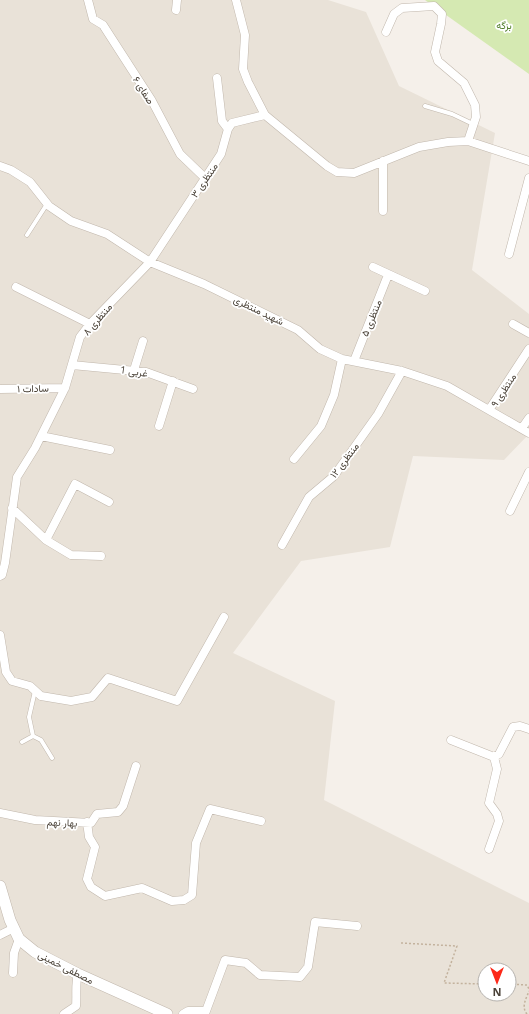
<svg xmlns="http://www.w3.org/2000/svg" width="529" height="1014" font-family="'Open Sans',Vazirmatn,sans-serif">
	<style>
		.residential { fill: #e9e2d8; fill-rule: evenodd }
		.green { fill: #d5e9b2 }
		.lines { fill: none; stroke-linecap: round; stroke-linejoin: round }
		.service-casing { stroke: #c1b7ac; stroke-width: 5 }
		.minor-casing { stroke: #c1b7ac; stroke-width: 9 }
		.tertiary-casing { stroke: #c1b7ac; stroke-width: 12 }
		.path { stroke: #c3b29d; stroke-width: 1.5; stroke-dasharray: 2 2; stroke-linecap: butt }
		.service { stroke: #fff; stroke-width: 4 }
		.minor { stroke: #fff; stroke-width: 8 }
		.tertiary { stroke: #fff; stroke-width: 11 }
		.labels { text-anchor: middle; stroke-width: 3.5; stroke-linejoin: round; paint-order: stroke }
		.park-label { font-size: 10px; fill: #4f7c29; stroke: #fff }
		.street-label { font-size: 10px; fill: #494137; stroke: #fff }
	</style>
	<rect width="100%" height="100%" fill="#f5f0ea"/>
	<path class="residential" d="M0,0H328L366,12L399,86L495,133L472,270L529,314V434L504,460L413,456L390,547L301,561L233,653L335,701L324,800L529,903V1014H0ZM485,970H509V994H485Z"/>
	<path class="green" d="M425,0H529V74Z"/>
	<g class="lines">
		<defs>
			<path id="service" d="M425,106L452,114L473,124
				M27,235L47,204
				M33,736L41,740L52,758
				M22,742L33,736L29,717L35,691"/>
			<path id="minor" d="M88,0L93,19L103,25L152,101L180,154L205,178
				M236,0L245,35L243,69L248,82L265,115L327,166L337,172L354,173L419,147L448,142L468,141L529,161
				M176,10L177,0
				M386,32L394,14L402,8L434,6L442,14L441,24L435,52L438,61L464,83L475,105L476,117L468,141
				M217,78L222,121L228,129
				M0,166L11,170L30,182L49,206L71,221L107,234L150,262L204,284L298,330L320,349L342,359L402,371L447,386L529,433
				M383,211V161
				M509,254L529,178
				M373,267L425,291
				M16,287L90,324
				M513,324L529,333
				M354,361L388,275
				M72,365L146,372L193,389
				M134,370L143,341
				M0,389L65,388
				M489,410L529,349
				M159,426L173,381
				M522,428L529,418
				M41,436L110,450
				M294,459L321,426L334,395L342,359
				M12,508L46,540L71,555L101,556
				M510,511L529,472
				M46,540L75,484L109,502
				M282,545L309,497L334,476L378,414L402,371
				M0,576L2,575L5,563L17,477L35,448L65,388L80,337L90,324L150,262L221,154L228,129L232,123L265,115
				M0,635L6,672L12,681L30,686L41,696L71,701L92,697L108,678L177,701L224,617
				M451,740L494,757L499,754L513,727L520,726L529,729
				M0,813L35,820L91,823L97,814L118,812L123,806L136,766
				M87,822L89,837L95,847L87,879L91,887L105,896L142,888L172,901L184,900L192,895L196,843L210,809L261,821
				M489,849L499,821L497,814L489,803L497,769L494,757
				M0,935L14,928
				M13,973L14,953L19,939
				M64,1014L76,1006C77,996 75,983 78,974
				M183,1014L188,1011H206L225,960L246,963L260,975L300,977L308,967L315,922L357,926"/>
			<path id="tertiary" d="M0,886L10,920L19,939L35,952L78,974L167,1014"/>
		</defs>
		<use href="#service" class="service-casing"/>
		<use href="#minor" class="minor-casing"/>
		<use href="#tertiary" class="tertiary-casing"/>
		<path class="path" d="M401,943L457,946L444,983L485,984
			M509,984L527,985L529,989
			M527,1014C521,1007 526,999 529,991"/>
		<use href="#service" class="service"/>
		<use href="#minor" class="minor"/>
		<use href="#tertiary" class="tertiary"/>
	</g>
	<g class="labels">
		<g class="park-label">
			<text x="504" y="29">بزگه</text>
		</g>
		<g class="street-label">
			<text transform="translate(144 90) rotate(58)" y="4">صفای ۶</text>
			<text transform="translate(204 180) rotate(-56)" y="4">منتظری ۳</text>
			<text transform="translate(259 310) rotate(26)" y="4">شهید منتظری</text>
			<text transform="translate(371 318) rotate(-68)" y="4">منتظری ۵</text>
			<text transform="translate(97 319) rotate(-49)" y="4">منتظری ۸</text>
			<text transform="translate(134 371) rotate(8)" y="4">غربی 1</text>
			<text transform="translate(33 388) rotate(-1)" y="4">سادات ۱</text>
			<text transform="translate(503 390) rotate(-57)" y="4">منتظری ۹</text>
			<text transform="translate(344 460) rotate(-53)" y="4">منتظری ۱۲</text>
			<text transform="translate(62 822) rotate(2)" y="4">بهار نهم</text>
			<text transform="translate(66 967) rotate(27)" y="4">مصطفی خمینی</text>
		</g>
	</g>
	<g transform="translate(497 982) rotate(180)"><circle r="19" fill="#ffffff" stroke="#b6b3af"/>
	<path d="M0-3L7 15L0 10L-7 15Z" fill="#fc2919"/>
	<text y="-6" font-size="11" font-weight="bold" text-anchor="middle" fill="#494137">N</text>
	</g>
</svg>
